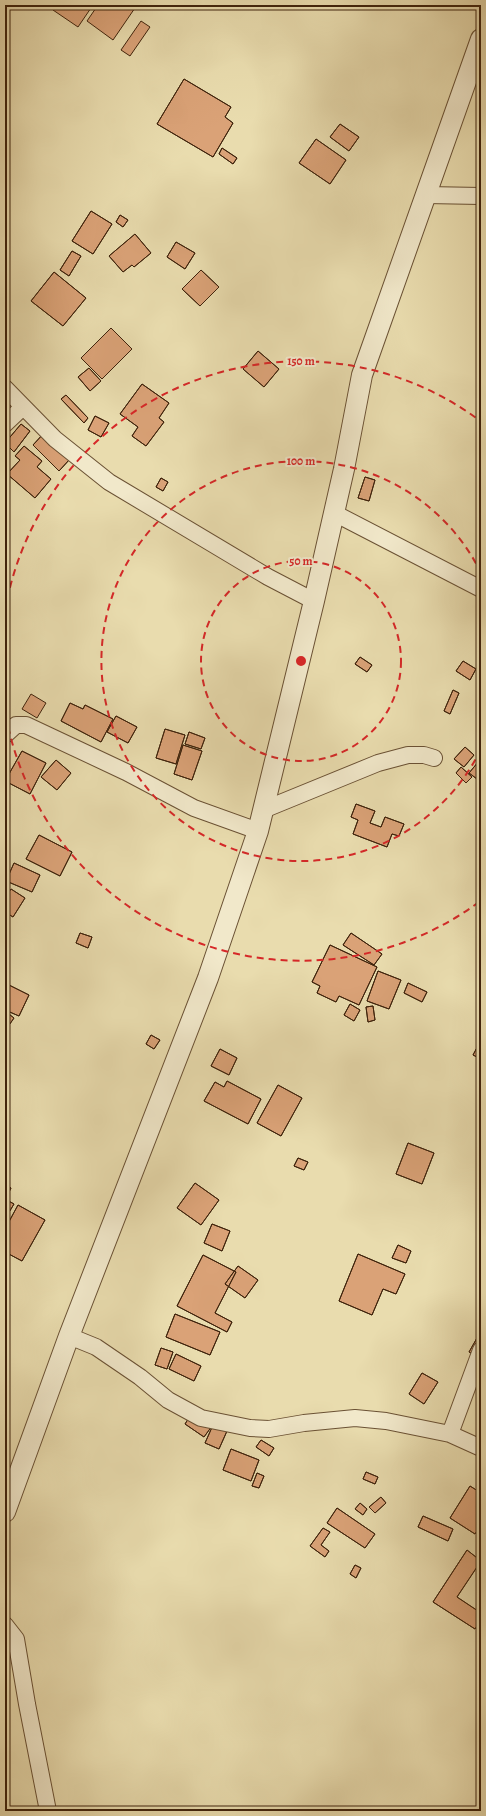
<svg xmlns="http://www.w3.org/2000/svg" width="486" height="1816" font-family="Alegreya,serif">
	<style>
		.building { fill: #daa277; stroke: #3f230c }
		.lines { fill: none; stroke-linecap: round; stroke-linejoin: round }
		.minor-casing { stroke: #6a5134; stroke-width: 18 }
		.tertiary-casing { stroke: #6a5134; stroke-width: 22 }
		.minor { stroke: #f1e8ca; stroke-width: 16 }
		.tertiary { stroke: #f1e8ca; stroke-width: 20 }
		.ring { fill: none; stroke: #d62828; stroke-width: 2; stroke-dasharray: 7 5 }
		.centre { fill: #d62828; stroke: #f1e8ca; stroke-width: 2 }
		.ring-label { font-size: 12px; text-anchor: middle; font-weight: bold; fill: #d62828; stroke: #f1e8ca; stroke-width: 4; stroke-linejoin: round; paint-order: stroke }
	</style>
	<rect width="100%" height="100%" fill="#e9dcae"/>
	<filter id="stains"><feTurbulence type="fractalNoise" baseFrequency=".005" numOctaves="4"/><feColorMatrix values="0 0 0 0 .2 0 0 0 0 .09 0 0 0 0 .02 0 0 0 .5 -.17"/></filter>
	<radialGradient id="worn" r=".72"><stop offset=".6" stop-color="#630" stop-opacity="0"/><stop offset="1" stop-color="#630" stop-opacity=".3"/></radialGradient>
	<path class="building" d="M56,5H93L78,27L53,10Z
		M98,5H137L113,40L87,21Z
		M141,21L150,27L130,56L121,50Z
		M184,79L231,107L225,117L233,123L213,157L157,124Z
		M184,79L231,107L225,117L233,123L213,157L157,124Z
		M340,124L359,137L349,151L330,137Z
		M340,124L359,137L349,151L330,137Z
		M316,139L346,160L330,184L299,163Z
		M316,139L346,160L330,184L299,163Z
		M222,148L237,158L233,164L219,154Z
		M222,148L237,158L233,164L219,154Z
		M91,211L112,224L93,254L72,241Z
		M91,211L112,224L93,254L72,241Z
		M120,215L128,220L123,227L116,222Z
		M120,215L128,220L123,227L116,222Z
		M135,234L151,253L134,267L132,265L123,272L109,256Z
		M135,234L151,253L134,267L132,265L123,272L109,256Z
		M176,242L195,253L185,269L167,257Z
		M176,242L195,253L185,269L167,257Z
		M72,251L81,256L69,276L60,270Z
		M72,251L81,256L69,276L60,270Z
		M201,270L219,287L200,306L182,289Z
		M201,270L219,287L200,306L182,289Z
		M54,272L86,298L63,326L31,301Z
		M54,272L86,298L63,326L31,301Z
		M111,328L132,349L102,379L81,358Z
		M111,328L132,349L102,379L81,358Z
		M258,351L279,369L264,387L243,369Z
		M258,351L279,369L264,387L243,369Z
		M89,368L101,381L90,391L78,377Z
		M89,368L101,381L90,391L78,377Z
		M142,384L169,403L159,418L164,422L146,446L132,436L138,427L120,414Z
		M142,384L169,403L159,418L164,422L146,446L132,436L138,427L120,414Z
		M66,395L88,418L84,423L61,399Z
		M66,395L88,418L84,423L61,399Z
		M95,416L109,423L101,437L88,430Z
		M95,416L109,423L101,437L88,430Z
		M21,424L30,431L14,452L5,443Z
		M21,424L30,431L14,452L5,443Z
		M44,433L70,459L59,471L33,445Z
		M44,433L70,459L59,471L33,445Z
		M24,446L42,461L37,467L51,479L35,498L7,474L20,460L15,456Z
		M24,446L42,461L37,467L51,479L35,498L7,474L20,460L15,456Z
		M365,477L375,480L369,501L358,498Z
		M365,477L375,480L369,501L358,498Z
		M161,478L168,482L163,491L156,487Z
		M161,478L168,482L163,491L156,487Z
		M360,657L372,665L367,672L355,664Z
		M360,657L372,665L367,672L355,664Z
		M463,661L476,669L470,680L456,671Z
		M463,661L476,669L470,680L456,671Z
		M453,690L459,693L450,714L444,711Z
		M453,690L459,693L450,714L444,711Z
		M31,694L46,703L37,718L22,709Z
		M70,703L83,709L85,705L113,719L101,742L61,721Z
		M70,703L83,709L85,705L113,719L101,742L61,721Z
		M116,716L137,727L128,743L107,732Z
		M116,716L137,727L128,743L107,732Z
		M165,729L185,735L176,764L156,758Z
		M165,729L185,735L176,764L156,758Z
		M189,732L205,738L201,749L185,744Z
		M189,732L205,738L201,749L185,744Z
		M183,745L202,751L192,780L174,774Z
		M183,745L202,751L192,780L174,774Z
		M465,747L474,755L464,767L454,759Z
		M465,747L474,755L464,767L454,759Z
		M22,751L46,763L30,794L5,781Z
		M22,751L46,763L30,794L5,781Z
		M56,760L71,773L57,790L41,777Z
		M56,760L71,773L57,790L41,777Z
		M479,761L481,762V773L477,779L469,773Z
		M479,761L481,762V773L477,779L469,773Z
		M461,767L472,777L466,783L456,773Z
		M461,767L472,777L466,783L456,773Z
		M356,804L375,811L370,823L381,827L385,817L404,824L399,836L392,834L387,847L353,834L358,820L351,817Z
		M356,804L375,811L370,823L381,827L385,817L404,824L399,836L392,834L387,847L353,834L358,820L351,817Z
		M39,835L72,852L60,876L26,859Z
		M39,835L72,852L60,876L26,859Z
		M14,863L40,875L32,892L6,881Z
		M14,863L40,875L32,892L6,881Z
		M11,889L25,898L13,917L5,912V897Z
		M11,889L25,898L13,917L5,912V897Z
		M80,933L92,937L88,948L76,943Z
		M80,933L92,937L88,948L76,943Z
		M351,933L382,954L374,965L343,945Z
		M351,933L382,954L374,965L343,945Z
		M330,945L377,967L359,1005L339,996L336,1002L317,993L320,986L312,982Z
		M330,945L377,967L359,1005L339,996L336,1002L317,993L320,986L312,982Z
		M378,971L401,980L389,1009L367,1001Z
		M378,971L401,980L389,1009L367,1001Z
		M5,983L29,995L19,1016L5,1010Z
		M5,983L29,995L19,1016L5,1010Z
		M408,983L427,992L422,1002L404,993Z
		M408,983L427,992L422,1002L404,993Z
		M350,1004L360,1010L354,1021L344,1015Z
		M350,1004L360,1010L354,1021L344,1015Z
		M373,1006L375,1020L368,1022L366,1007Z
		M373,1006L375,1020L368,1022L366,1007Z
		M5,1011L14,1018L5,1031Z
		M5,1011L14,1018L5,1031Z
		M151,1035L160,1040L154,1049L146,1044Z
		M151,1035L160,1040L154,1049L146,1044Z
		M5,1040L9,1043L5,1050Z
		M5,1040L9,1043L5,1050Z
		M481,1040V1059L473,1055Z
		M481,1040V1059L473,1055Z
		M220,1049L237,1058L229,1075L211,1066Z
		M220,1049L237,1058L229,1075L211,1066Z
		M227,1081L261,1099L248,1124L204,1101L215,1082L224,1087Z
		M227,1081L261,1099L248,1124L204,1101L215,1082L224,1087Z
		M278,1085L302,1098L281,1136L257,1123Z
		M278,1085L302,1098L281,1136L257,1123Z
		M408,1143L434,1153L422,1184L396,1174Z
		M408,1143L434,1153L422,1184L396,1174Z
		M298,1158L308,1162L304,1170L294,1166Z
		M298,1158L308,1162L304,1170L294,1166Z
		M481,1167V1177L477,1175Z
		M481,1167V1177L477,1175Z
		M195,1183L219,1200L201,1225L177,1208Z
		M195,1183L219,1200L201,1225L177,1208Z
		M5,1185L11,1188L6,1198L5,1197Z
		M5,1185L11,1188L6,1198L5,1197Z
		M5,1199L14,1204L5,1219Z
		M5,1199L14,1204L5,1219Z
		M18,1205L45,1220L22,1261L5,1252V1229Z
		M18,1205L45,1220L22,1261L5,1252V1229Z
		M212,1224L230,1231L222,1251L204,1243Z
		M212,1224L230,1231L222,1251L204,1243Z
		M398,1245L411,1251L406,1263L392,1258Z
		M398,1245L411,1251L406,1263L392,1258Z
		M358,1254L405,1274L396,1294L383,1289L372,1315L339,1301Z
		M358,1254L405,1274L396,1294L383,1289L372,1315L339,1301Z
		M203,1255L236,1272L215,1313L232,1322L227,1332L177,1306Z
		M203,1255L236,1272L215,1313L232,1322L227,1332L177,1306Z
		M238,1266L258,1280L245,1298L225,1284Z
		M238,1266L258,1280L245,1298L225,1284Z
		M175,1314L220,1332L210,1355L166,1337Z
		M175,1314L220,1332L210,1355L166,1337Z
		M481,1331V1358L469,1352Z
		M481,1331V1358L469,1352Z
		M161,1348L173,1352L167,1369L155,1365Z
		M161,1348L173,1352L167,1369L155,1365Z
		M176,1354L201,1366L194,1381L169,1369Z
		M176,1354L201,1366L194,1381L169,1369Z
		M422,1373L438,1382L424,1404L409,1394Z
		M422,1373L438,1382L424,1404L409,1394Z
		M192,1413L212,1426L204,1437L185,1424Z
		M192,1413L212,1426L204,1437L185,1424Z
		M213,1425L227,1431L219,1449L205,1443Z
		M213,1425L227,1431L219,1449L205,1443Z
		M261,1440L274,1448L269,1456L256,1447Z
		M261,1440L274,1448L269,1456L256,1447Z
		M231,1449L259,1460L251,1481L223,1470Z
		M231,1449L259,1460L251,1481L223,1470Z
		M366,1472L378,1477L375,1484L363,1479Z
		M366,1472L378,1477L375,1484L363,1479Z
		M257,1473L264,1476L259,1488L252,1486Z
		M257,1473L264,1476L259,1488L252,1486Z
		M470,1486L481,1493V1525L475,1534L450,1518Z
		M470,1486L481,1493V1525L475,1534L450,1518Z
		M381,1497L386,1503L375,1513L369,1507Z
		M381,1497L386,1503L375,1513L369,1507Z
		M360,1503L367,1509L363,1515L355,1509Z
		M360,1503L367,1509L363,1515L355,1509Z
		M337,1508L375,1534L365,1548L327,1523Z
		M337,1508L375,1534L365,1548L327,1523Z
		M423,1516L453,1529L448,1541L418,1527Z
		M423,1516L453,1529L448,1541L418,1527Z
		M323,1528L330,1532L321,1545L329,1551L325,1557L310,1546Z
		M323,1528L330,1532L321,1545L329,1551L325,1557L310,1546Z
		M467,1550L481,1561L457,1597L481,1613V1620L475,1629L433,1602Z
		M467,1550L481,1561L457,1597L481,1613V1620L475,1629L433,1602Z
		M355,1565L361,1568L356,1578L350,1574Z
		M355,1565L361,1568L356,1578L350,1574Z"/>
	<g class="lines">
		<defs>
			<path id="minor" d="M426,195L481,196
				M5,388L55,439L109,482L268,577L314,601
				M5,424L23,407
				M334,513L481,589
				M5,735L16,725H26L126,772L194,808L258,831
				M263,810L378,763L408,755H424L434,758
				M69,1336L96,1347L140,1377L168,1400L201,1418L250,1428L269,1429L304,1423L355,1418L386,1421L450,1434L481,1448
				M450,1434L481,1350
				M5,1625L16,1639L27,1704L48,1811"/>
			<path id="tertiary" d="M5,1512L69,1336L208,978L258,831L314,601L344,469L362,375L481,39"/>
		</defs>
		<use href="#minor" class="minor-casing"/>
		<use href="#tertiary" class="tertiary-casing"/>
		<use href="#minor" class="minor"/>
		<use href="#tertiary" class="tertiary"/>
	</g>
	<g class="ring">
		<circle cx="301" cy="661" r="100"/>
		<path d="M481 749A200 200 0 1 1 481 573"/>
		<path d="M479 902A300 300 0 0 1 5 711M5 611A300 300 0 0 1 479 420"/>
	</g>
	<circle cx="301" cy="661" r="6" class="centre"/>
	<g class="ring-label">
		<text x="301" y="365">150 m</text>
		<text x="301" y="465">100 m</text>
		<text x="301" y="565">50 m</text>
	</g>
	<rect width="486" height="1816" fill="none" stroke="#e9dcae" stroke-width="20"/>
	<rect x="6" y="6" width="474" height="1804" fill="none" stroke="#3f230c" stroke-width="2"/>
	<rect x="10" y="10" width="466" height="1796" fill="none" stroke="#3f230c"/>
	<rect width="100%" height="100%" filter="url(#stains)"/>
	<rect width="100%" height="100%" fill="url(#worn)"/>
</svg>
